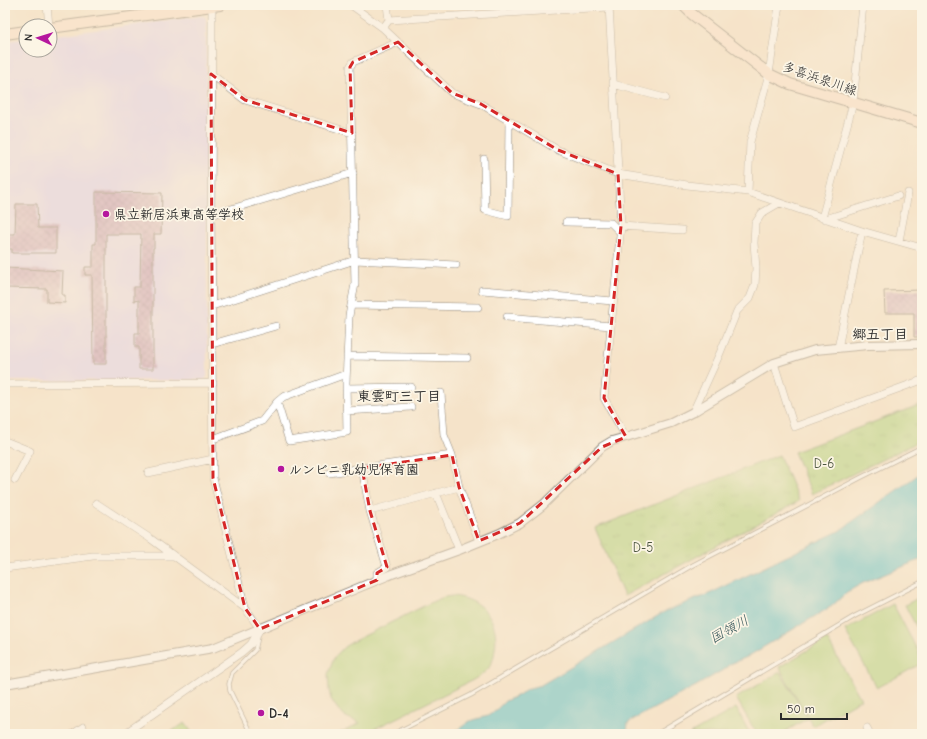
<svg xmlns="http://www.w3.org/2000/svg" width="927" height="739" font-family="'Comic Neue','Klee One',sans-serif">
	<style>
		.built { fill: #e1d4f3 }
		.park { fill: url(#park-tufts); stroke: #6e8056 }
		.pitch { fill: #b0d680; stroke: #6e8056 }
		.water { fill: #55c2cd; stroke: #40767c }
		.building { fill: url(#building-cross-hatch) }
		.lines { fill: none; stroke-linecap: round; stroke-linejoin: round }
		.service-casing { stroke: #90877a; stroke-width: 5 }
		.minor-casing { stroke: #90877a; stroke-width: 8 }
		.tertiary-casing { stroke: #90877a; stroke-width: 10 }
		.secondary-casing { stroke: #90877a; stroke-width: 12 }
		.service { stroke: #fff; stroke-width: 3.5 }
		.minor { stroke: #fff; stroke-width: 7 }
		.tertiary { stroke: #fff; stroke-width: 8 }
		.secondary { stroke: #fce5d0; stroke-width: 10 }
		.marked { fill: none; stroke: #d62828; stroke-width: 3; stroke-dasharray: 8 5; stroke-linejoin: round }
		.poi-dot { fill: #b5179e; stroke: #fcf5e5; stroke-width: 1.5 }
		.labels { text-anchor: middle; stroke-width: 3.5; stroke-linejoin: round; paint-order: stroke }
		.street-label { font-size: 13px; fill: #2b2b2b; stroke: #fcf5e5 }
		.poi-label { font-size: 13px; font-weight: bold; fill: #2b2b2b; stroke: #fcf5e5; text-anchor: start }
		.park-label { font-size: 13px; fill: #4c5640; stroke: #fcf5e5 }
		.neighbourhood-label { font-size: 14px; font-weight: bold; fill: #2b2b2b; stroke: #fcf5e5 }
		.water-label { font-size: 14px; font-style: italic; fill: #38585c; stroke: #fcf5e5 }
	</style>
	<defs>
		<pattern id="park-tufts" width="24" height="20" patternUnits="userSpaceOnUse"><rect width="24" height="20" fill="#b0d680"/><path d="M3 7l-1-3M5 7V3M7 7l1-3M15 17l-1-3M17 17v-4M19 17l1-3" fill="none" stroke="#98b86f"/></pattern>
		<pattern id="building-cross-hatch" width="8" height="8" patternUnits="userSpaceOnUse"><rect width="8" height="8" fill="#c99fbb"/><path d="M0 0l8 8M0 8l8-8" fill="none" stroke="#a38298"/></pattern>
	</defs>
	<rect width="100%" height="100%" fill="#fcf5e5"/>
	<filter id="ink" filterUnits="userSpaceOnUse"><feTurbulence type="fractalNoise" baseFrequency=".025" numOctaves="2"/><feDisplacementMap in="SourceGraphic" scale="8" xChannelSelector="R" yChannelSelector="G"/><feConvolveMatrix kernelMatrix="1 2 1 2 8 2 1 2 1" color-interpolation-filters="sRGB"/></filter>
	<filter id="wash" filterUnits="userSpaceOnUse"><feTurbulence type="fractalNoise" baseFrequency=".012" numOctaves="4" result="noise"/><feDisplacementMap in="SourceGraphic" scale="16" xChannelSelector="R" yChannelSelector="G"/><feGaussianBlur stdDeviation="0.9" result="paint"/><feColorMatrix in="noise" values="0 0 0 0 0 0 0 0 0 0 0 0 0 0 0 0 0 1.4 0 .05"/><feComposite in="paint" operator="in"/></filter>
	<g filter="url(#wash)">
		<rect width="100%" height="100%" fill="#f5e3c9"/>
		<path class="built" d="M203,16L206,18L207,377L204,380L5,381V41L26,39V50H50V36Z"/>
		<path class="park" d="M922,404V440L812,494L794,452Z
			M779,455L799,501L624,596L595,528Z"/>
		<path class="pitch" d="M453,596C481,599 500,619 495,649C494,656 493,663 488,669C484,673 478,677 473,680L364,734H338L360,723L344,716L337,708L331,699L329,690L328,674L334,658L344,647L352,642L434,601L444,597Z
			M922,596V638L905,605Z
			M893,604L922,659V663L877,688L845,630Z
			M827,639L861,699L813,726L779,667Z
			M780,672L808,718L781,734H757L736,698Z
			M736,708L750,734H690Z
			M185,723L193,734H167Z"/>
		<path class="water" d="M922,472V559L863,583L847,592L832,606L747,657L730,664L723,670L696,686L636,718L628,723L627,731L621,734H452L470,721L488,716L495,711L505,701L519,695L526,689L541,685L666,611L711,593L839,531Z"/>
		<g id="blocks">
			<path class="building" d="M96,192L162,193L161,234H154V248H153V369H139V347H135V333H139V300L134,301V287H140L141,234H106V364H93L92,275H85V267H93V244H96Z
				M16,204H37L38,228H56V253H12V249H5V234H15Z
				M5,268L63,271L62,295H65V303L47,302V289L5,288Z
				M922,290V337H914V313H885L884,291Z"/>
		</g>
	</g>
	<g filter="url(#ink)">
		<use href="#blocks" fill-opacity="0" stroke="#90877a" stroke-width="1"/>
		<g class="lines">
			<defs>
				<path id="service" d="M251,734L230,691L229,684L232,673L255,650L258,637
					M393,734L471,695L691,566L860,478L922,447
					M657,734L855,616L922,582"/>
				<path id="minor" d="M47,5L49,26
					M351,5L383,28L452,93L481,104L558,150L618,174L687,185L748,192L750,142L769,74L779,5
					M387,5L389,20
					M609,5L621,226L604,398L626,437
					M383,28L389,20L609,7
					M211,74L245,100L352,133
					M613,84L665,98
					M484,159L485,210L508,216L509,121
					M748,192L862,231L922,248
					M211,215L353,173
					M822,218L853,103L863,5
					M825,219L898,196
					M566,222L611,223L620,232
					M621,226L682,230
					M899,241L908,193
					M482,290L613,301
					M351,305L478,307
					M212,306L355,260L456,265
					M507,317L611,326
					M212,344L276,326
					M838,348L862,231
					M347,356L467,358
					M774,363L794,427L922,380
					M5,384L213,383
					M346,388L411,387
					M277,402L283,397L346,374
					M346,411L411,407
					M693,412L720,353L737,311L750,298L755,285L756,268L754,243L755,224L762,213L779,203
					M213,439L262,421L277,402L289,441L347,432L346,382L349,316L355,284L350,67L353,62L398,42
					M5,441L30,451L15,480
					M452,455L459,487L479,541
					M362,468L370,511L387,567L377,573V580
					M148,473L213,459
					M329,473L452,455L444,435L441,393
					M436,493L459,550
					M96,503L151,539L245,608
					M370,511L459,487
					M5,568L93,556H174
					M867,728L870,734
					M73,734L83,727
					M124,734L242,652L251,644L260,629L245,608L213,478L211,215L212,6"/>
				<path id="tertiary" d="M5,684L213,648L392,574L459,550L498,534L520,523L543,505L602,447L612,441L626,437L671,423L693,412L774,363L815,350L868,345L922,344"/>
				<path id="secondary" d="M683,5L692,14L769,74L790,84L922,123
					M50,28L220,5
					M5,34L26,31"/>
			</defs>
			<use href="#service" class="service-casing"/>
			<use href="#minor" class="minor-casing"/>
			<use href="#tertiary" class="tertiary-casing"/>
			<use href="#secondary" class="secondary-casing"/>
			<use href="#service" class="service"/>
			<use href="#minor" class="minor"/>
			<use href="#tertiary" class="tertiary"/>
			<use href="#secondary" class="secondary"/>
		</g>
	</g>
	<path d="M0 0H927V739H0ZM398,42L452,93L481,104L558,150L618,174L621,226L604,398L626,437L602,447L520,523L479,541L459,487L452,455L362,468L370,511L387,567L377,573V580L260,629L245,608L213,478L211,74L245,100L352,133L350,67L353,62Z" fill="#f5e3c9" fill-opacity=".55" fill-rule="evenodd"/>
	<path class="marked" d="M398,42L452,93L481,104L558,150L618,174L621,226L604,398L626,437L602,447L520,523L479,541L459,487L452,455L362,468L370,511L387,567L377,573V580L260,629L245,608L213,478L211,74L245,100L352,133L350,67L353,62Z"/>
	<g class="poi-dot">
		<circle cx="106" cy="214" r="4"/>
		<circle cx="281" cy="469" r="4"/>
		<circle cx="261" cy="713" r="4"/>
	</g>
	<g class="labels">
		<g class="street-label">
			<text transform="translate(820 78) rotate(19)" y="5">多喜浜泉川線</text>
		</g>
		<g class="poi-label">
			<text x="114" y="219">県立新居浜東高等学校</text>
			<text x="289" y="474">ルンビニ乳幼児保育園</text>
			<text x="269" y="718">D-4</text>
		</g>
		<g class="park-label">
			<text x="824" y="468">D-6</text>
			<text x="643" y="552">D-5</text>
		</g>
		<g class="neighbourhood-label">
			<text x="880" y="339">郷五丁目</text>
			<text x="399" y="401">東雲町三丁目</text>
		</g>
		<g class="water-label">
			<text transform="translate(729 629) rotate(-29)" y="5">国領川</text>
		</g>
	</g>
	<rect width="927" height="739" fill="none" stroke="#fcf5e5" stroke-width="20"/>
	<g transform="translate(38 38) rotate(274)"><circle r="19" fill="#fcf5e5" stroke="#a8a49b"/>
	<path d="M0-3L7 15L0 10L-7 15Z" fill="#b5179e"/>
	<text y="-6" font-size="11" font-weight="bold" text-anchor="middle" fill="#2b2b2b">N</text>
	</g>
	<path d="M781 713v6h66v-6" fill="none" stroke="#2b2b2b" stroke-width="2"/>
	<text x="787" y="713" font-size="12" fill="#2b2b2b" stroke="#fcf5e5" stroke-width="3" paint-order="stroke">50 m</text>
</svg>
